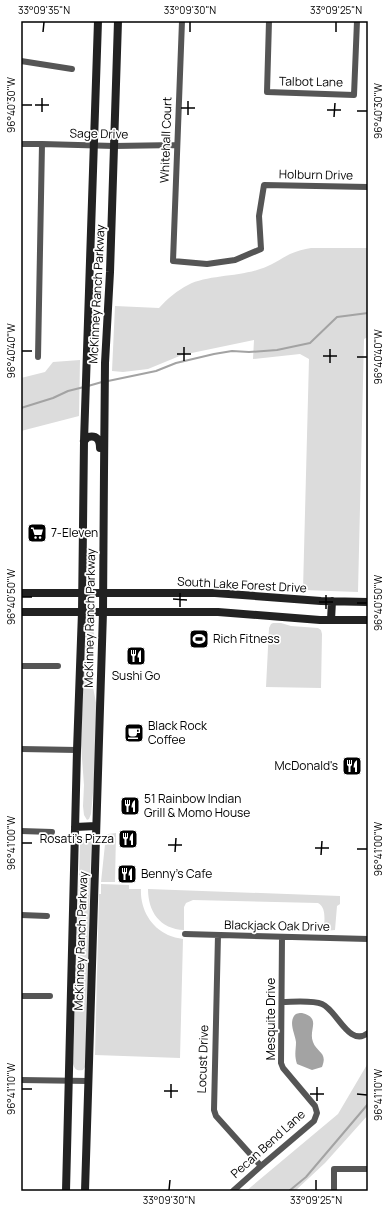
<svg xmlns="http://www.w3.org/2000/svg" width="389" height="1212" font-family="Manrope,sans-serif">
	<style>
		.green { fill: #dcdcdc }
		.water { fill: #a3a3a3 }
		.lines { fill: none; stroke-linecap: round; stroke-linejoin: round }
		.stream { stroke: #a3a3a3; stroke-width: 2 }
		.street { stroke: #555; stroke-width: 6 }
		.secondary { stroke: #222; stroke-width: 8 }
		.ticks { fill: none; stroke: #000; stroke-width: 1.5 }
		.labels { text-anchor: middle; stroke-width: 3.5; stroke-linejoin: round; paint-order: stroke }
		.street-label { font-size: 12px; fill: #000; stroke: #fff }
		.poi-label { font-size: 12px; fill: #000; stroke: #fff; text-anchor: start }
		.neatline { fill: none; stroke: #000; stroke-width: 1.5 }
		.ticks-label { font-size: 10px; text-anchor: middle; fill: #000 }
	</style>
	<rect width="100%" height="100%" fill="#fff"/>
	<path class="green" d="M311,248H368V337L364,339L358,592L303,590L309,359L300,354L253,359L254,340L182,355L148,369L123,372L112,371L115,306L159,308C167,299 178,290 188,285C207,275 238,277 260,269C271,266 280,259 290,254C297,251 304,249 311,248Z
		M80,360L79,416L21,431V378L45,372L53,362Z
		M88,620L91,621L93,624L94,636L92,682L97,708L95,771L91,814L89,819L87,820L84,815L83,806L84,785L81,745L85,629Z
		M273,623H281L291,626L318,628L321,630L322,634L321,688L266,687L269,628L271,624Z
		M116,833L115,882H101L106,835L108,834Z
		M83,838H88L91,841V847L86,1063L85,1067L83,1070C77,1071 75,1070 73,1064L80,844L81,840Z
		M101,884L129,885V889H141C140,908 150,927 168,935C172,937 178,938 183,939L180,1058L95,1055L99,894H101Z
		M148,889L340,896V904L337,906L335,930L324,931C324,921 327,908 318,903L193,900L186,903L184,907V930C160,929 148,912 148,889Z
		M368,1063V1115L325,1163L295,1191H246L338,1114Z"/>
	<path class="water" d="M302,1013C322,1018 308,1030 313,1042C317,1053 328,1052 322,1067L312,1070L297,1064C294,1055 296,1050 296,1042C295,1034 289,1024 294,1016C296,1013 299,1013 302,1013Z"/>
	<g class="lines">
		<path class="stream" d="M108,381L156,371L176,363L214,354L232,351L249,352L277,350L310,343L337,317L368,313
			M88,386L102,382
			M21,408L53,398L68,391L84,387
			M289,1191L306,1177L368,1104"/>
		<path class="street" d="M182,21L173,261L207,264L235,260L261,249L259,216L264,185L368,187
			M269,21L267,92L354,95L357,21
			M21,61L72,69
			M21,144H42L114,146L177,145
			M38,357L42,144
			M21,666H58
			M21,749L77,750
			M21,831L52,832
			M21,915L47,916
			M185,934L368,939
			M218,935L214,1110L216,1116L261,1166
			M21,996H50
			M282,1002C293,1002 312,1000 322,1004C337,1010 349,1048 368,1033
			M21,1080L88,1081
			M233,1191L261,1166L314,1121L317,1113L315,1106L283,1068L281,1063L282,937
			M334,1191V1169H368"/>
		<path class="secondary" d="M84,441L88,437C97,435 100,440 100,448
			M21,593H215L321,601L368,602
			M21,612H218L320,620H368
			M331,620L332,601
			M75,827L96,826
			M66,1191L77,750L82,612L84,441L98,21
			M85,1191L103,612L104,471L105,363L110,272L118,21"/>
	</g>
	<path class="ticks" d="M43,32L44,22M190,32V22M336,32V22M22,105H32M35,105H49M181,108H195M327,110H341M357,111H367M42,112V98M188,115V101M334,117L335,103M22,351H32M177,354H191M323,356H337M357,357H367M184,361V347M330,363V349M22,597H32M173,599L187,600M319,602H333M357,603H367M180,607V593M326,609V595M22,843H32M168,845H182M315,848H329M357,849H367M175,852L176,838M321,855L322,841M22,1089H32M164,1091H178M310,1094H324M357,1094L367,1095M171,1098V1084M317,1101V1087M169,1190L170,1180M316,1190V1180"/>
	<defs>
		<symbol id="supermarket-square" viewBox="-11 -11 22 22"><rect x="-9" y="-9" width="18" height="18" rx="4" fill="#000" stroke="#fff"/><path d="M-6-5.5h2.5l.6 2H6L4.5 2H-2.5L-4.4-4H-6ZM-1.5 3.2a1.3 1.3 0 1 0 .1 0ZM3 3.2a1.3 1.3 0 1 0 .1 0Z" fill="#fff"/></symbol>
		<symbol id="stadium-square" viewBox="-11 -11 22 22"><rect x="-9" y="-9" width="18" height="18" rx="4" fill="#000" stroke="#fff"/><path d="M0-5a6.5 5 0 1 0 0 10a6.5 5 0 1 0 0-10ZM-3.5-1.8h7v3.6h-7Z" fill="#fff"/></symbol>
		<symbol id="restaurant-square" viewBox="-11 -11 22 22"><rect x="-9" y="-9" width="18" height="18" rx="4" fill="#000" stroke="#fff"/><path d="M-5-6h1v4h1v-4h1v4h1v-4h1v5L-1.5 .5V6h-2V.5L-5-1ZM5-6V6H3V1.5H1.5Q1.5-4 5-6Z" fill="#fff"/></symbol>
		<symbol id="cafe-square" viewBox="-11 -11 22 22"><rect x="-9" y="-9" width="18" height="18" rx="4" fill="#000" stroke="#fff"/><path d="M-5.5-4.5H6V0H3Q3 3.5 0 3.5H-2.5Q-5.5 3.5-5.5 0ZM3-3.2v2h1.7v-2ZM-6 4.5H4V6H-6Z" fill="#fff"/></symbol>
	</defs>
	<g fill-rule="evenodd">
		<use href="#supermarket-square" x="26" y="522" width="22" height="22"/>
		<use href="#stadium-square" x="188" y="628" width="22" height="22"/>
		<use href="#restaurant-square" x="125" y="645" width="22" height="22"/>
		<use href="#cafe-square" x="123" y="722" width="22" height="22"/>
		<use href="#restaurant-square" x="341" y="755" width="22" height="22"/>
		<use href="#restaurant-square" x="119" y="795" width="22" height="22"/>
		<use href="#restaurant-square" x="117" y="828" width="22" height="22"/>
		<use href="#restaurant-square" x="116" y="863" width="22" height="22"/>
	</g>
	<g class="labels">
		<g class="street-label">
			<text transform="translate(311 82) rotate(1)" y="4">Talbot Lane</text>
			<text transform="translate(99 134) rotate(1)" y="4">Sage Drive</text>
			<text transform="translate(166 140) rotate(-88)" y="4">Whitehall Court</text>
			<text transform="translate(316 175) rotate(1)" y="4">Holburn Drive</text>
			<text transform="translate(97 294) rotate(-87)" y="4">McKinney Ranch Parkway</text>
			<text transform="translate(242 585) rotate(3)" y="4">South Lake Forest Drive</text>
			<text transform="translate(90 618) rotate(-89)" y="4">McKinney Ranch Parkway</text>
			<text transform="translate(277 926) rotate(1)" y="4">Blackjack Oak Drive</text>
			<text transform="translate(81 941) rotate(-88)" y="4">McKinney Ranch Parkway</text>
			<text transform="translate(271 1019) rotate(-90)" y="4">Mesquite Drive</text>
			<text transform="translate(203 1059) rotate(-88)" y="4">Locust Drive</text>
			<text transform="translate(268 1144) rotate(-42)" y="4">Pecan Bend Lane</text>
		</g>
		<g class="poi-label">
			<text x="51" y="537">7-Eleven</text>
			<text x="213" y="643">Rich Fitness</text>
			<text x="136" y="680" text-anchor="middle">Sushi Go</text>
			<text x="148" y="730">Black Rock<tspan x="148" dy="14">Coffee</tspan></text>
			<text x="338" y="770" text-anchor="end">McDonald's</text>
			<text x="144" y="803">51 Rainbow Indian<tspan x="144" dy="14">Grill &amp; Momo House</tspan></text>
			<text x="114" y="843" text-anchor="end">Rosati's Pizza</text>
			<text x="141" y="878">Benny's Cafe</text>
		</g>
	</g>
	<rect width="389" height="1212" fill="none" stroke="#ffffff" stroke-width="44"/>
	<rect x="22" y="22" width="345" height="1168" class="neatline"/>
	<g class="ticks-label">
		<text x="44" y="14">33°09'35"N</text>
		<text x="190" y="14">33°09'30"N</text>
		<text x="336" y="14">33°09'25"N</text>
		<text transform="translate(11 105) rotate(-90)" y="4">96°40'30"W</text>
		<text transform="translate(378 111) rotate(-90)" y="4">96°40'30"W</text>
		<text transform="translate(11 351) rotate(-90)" y="4">96°40'40"W</text>
		<text transform="translate(378 357) rotate(-90)" y="4">96°40'40"W</text>
		<text transform="translate(11 597) rotate(-90)" y="4">96°40'50"W</text>
		<text transform="translate(378 603) rotate(-90)" y="4">96°40'50"W</text>
		<text transform="translate(11 843) rotate(-90)" y="4">96°41'00"W</text>
		<text transform="translate(378 849) rotate(-90)" y="4">96°41'00"W</text>
		<text transform="translate(11 1089) rotate(-90)" y="4">96°41'10"W</text>
		<text transform="translate(378 1095) rotate(-90)" y="4">96°41'10"W</text>
		<text x="169" y="1204">33°09'30"N</text>
		<text x="316" y="1204">33°09'25"N</text>
	</g>
</svg>
